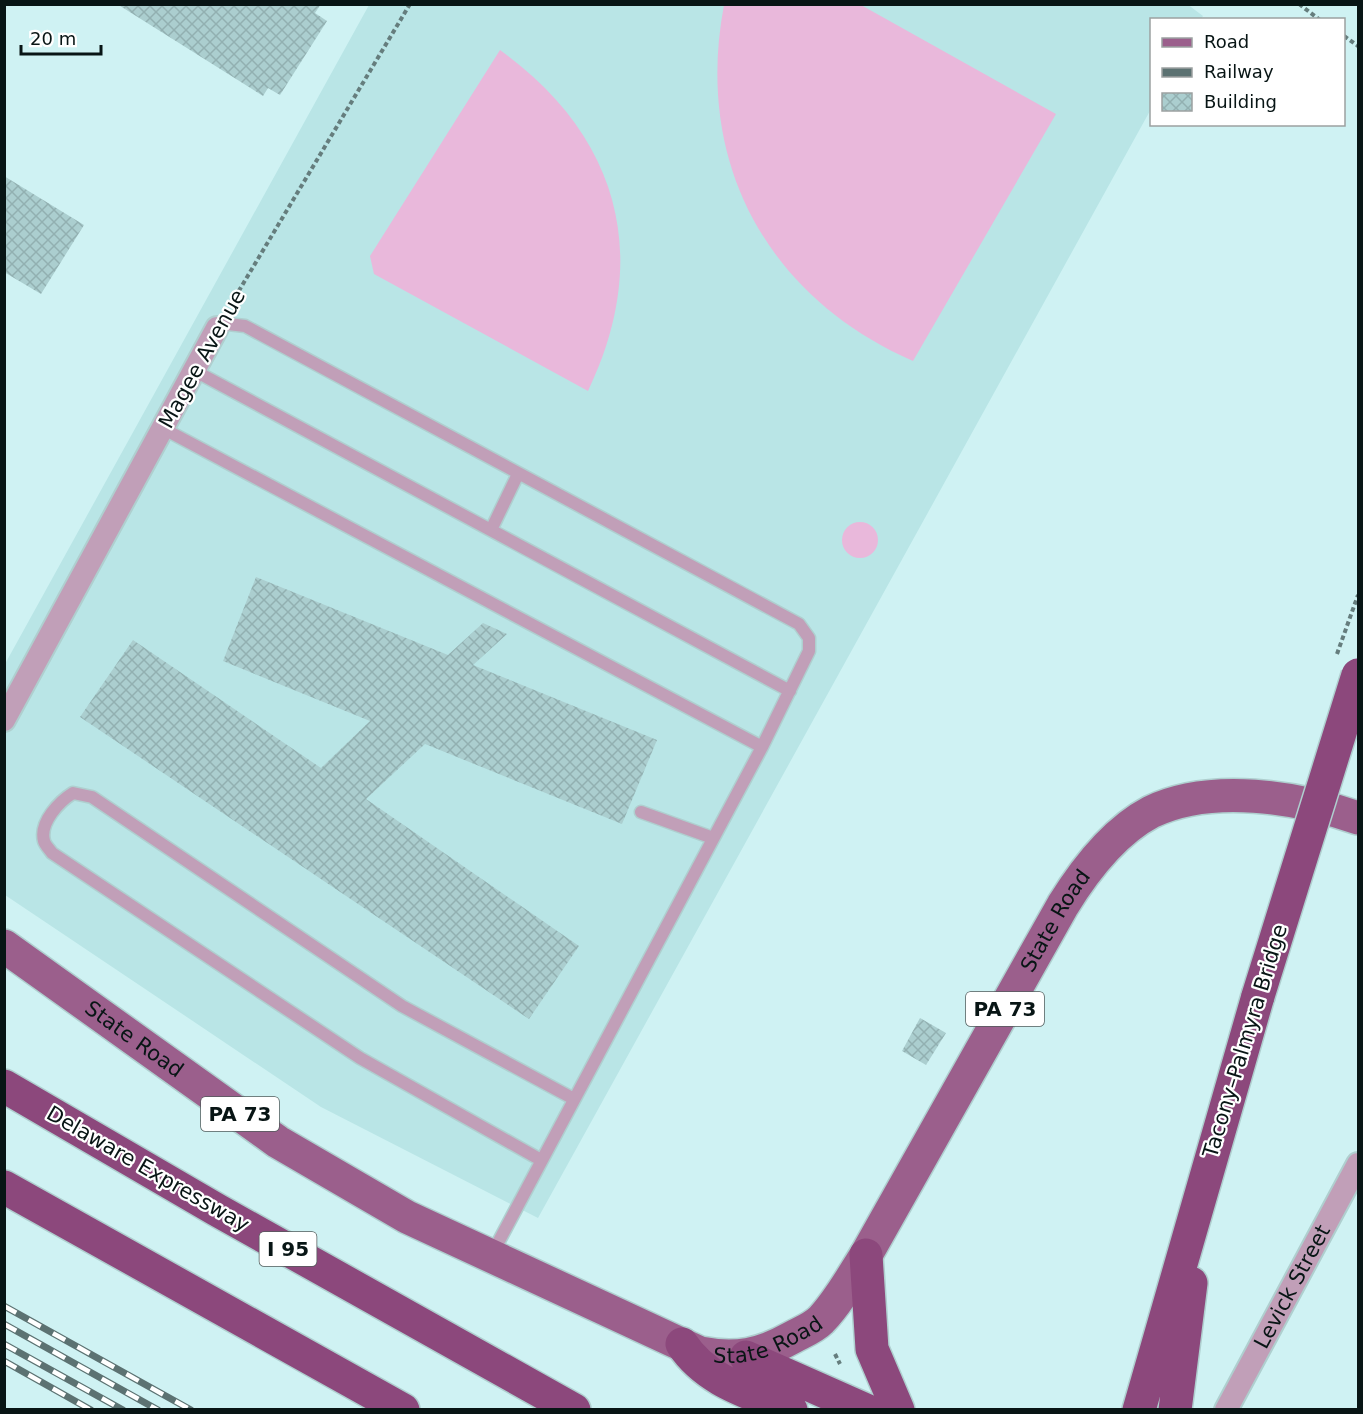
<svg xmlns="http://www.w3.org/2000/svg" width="1363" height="1414" font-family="'DejaVu Sans',sans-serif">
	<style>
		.built { fill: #b9e5e6 }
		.grass { fill: #e9b8db }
		.building { fill: url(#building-cross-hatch) }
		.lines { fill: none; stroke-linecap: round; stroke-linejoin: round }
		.lane-casing { stroke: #afcfcf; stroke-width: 15 }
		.street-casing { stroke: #afcfcf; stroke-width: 26 }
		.primary-casing { stroke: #afcfcf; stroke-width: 36 }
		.highway-casing { stroke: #afcfcf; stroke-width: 36 }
		.path { stroke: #657d7d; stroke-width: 4; stroke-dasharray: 4.5 3; stroke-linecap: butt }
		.lane { stroke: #c19fb8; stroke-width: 12 }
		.street { stroke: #c19fb8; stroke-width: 22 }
		.primary { stroke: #9b5f8c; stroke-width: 33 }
		.highway { stroke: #8c487c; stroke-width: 33 }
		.rail-casing { stroke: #5c7272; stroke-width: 7 }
		.rail { stroke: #fff; stroke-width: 4.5; stroke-dasharray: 14; stroke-linecap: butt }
		.highway-bridge-casing { stroke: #afcfcf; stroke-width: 36; stroke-linecap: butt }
		.path-bridge { stroke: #657d7d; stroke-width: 4; stroke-dasharray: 4.5 3; stroke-linecap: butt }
		.highway-bridge { stroke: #8c487c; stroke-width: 33 }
		.labels { text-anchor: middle; stroke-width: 4.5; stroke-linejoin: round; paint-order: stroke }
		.shield { fill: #fff; stroke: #525b5b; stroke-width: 1.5 }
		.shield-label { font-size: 20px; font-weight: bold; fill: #081515 }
		.street-label { font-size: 21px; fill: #081515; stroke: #fff }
	</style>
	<defs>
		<pattern id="building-cross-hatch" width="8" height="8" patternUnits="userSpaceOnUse" patternTransform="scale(1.5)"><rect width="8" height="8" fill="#abcecf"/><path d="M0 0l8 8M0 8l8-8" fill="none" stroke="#92b0b1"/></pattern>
	</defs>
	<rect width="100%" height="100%" fill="#cff2f3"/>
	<path class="built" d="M1187,4L1203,16L1201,19L1152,20L1151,109L538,1218L321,1107L5,895V664L369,5Z"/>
	<path class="grass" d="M724,5H861L1056,114L913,361C767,297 694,162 724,5Z
		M500,50C620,136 652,258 588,391L374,274L370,256Z
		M842 540a18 18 0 1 1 36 0a18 18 0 1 1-36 0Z"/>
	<path class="building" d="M117,4H321L315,13L327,21L280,95L268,88L263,96Z
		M4,176L84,225L41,294L4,272Z
		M256,577L448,655L483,623L507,634L473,665L657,740L622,824L425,744L366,799L579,946L529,1019L80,717L133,640L321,768L370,721L223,661Z
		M920,1018L946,1033L926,1065L902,1051Z"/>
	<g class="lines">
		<defs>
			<path id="lane" d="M217,328L228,324L245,326L799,624L809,638V651L762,747L491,1256
				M195,371L790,691
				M164,429L762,747
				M491,530L518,474
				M641,812L713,838
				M541,1160L360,1058L52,853C50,850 45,845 44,841C39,822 60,801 73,793L92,797L402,1006L574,1099"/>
			<g id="street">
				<path d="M4,720L217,328"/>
				<path id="s1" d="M1226,1410L1358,1164"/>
			</g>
			<g id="primary">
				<path id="s2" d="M4,946L278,1142L407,1217L700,1353C736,1360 761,1355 793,1337C802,1332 813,1328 821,1320C839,1301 852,1277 866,1255L1063,905C1084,871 1115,831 1151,812C1211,783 1298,797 1358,818"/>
			</g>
			<path id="highway" d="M4,1086L217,1210L574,1410
				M4,1187L403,1410
				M866,1255L872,1349L898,1410
				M682,1344C707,1382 751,1393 791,1410
				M746,1357L866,1410
				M1139,1410L1258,996
				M1175,1410L1191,1283"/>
		</defs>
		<use href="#lane" class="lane-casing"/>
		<use href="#street" class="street-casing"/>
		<use href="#primary" class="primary-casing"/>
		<use href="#highway" class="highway-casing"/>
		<path class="path" d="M1299,4L1320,20
			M1344,36L1358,46
			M231,304L410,4
			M835,1354L840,1364"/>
		<use href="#lane" class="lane"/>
		<use href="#street" class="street"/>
		<use href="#primary" class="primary"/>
		<use href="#highway" class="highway"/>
		<defs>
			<path id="rail" d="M4,1306L191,1410
				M4,1324L158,1410
				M4,1344L123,1410
				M4,1361L91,1410"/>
		</defs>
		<use href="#rail" class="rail-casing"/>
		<use href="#rail" class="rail"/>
		<defs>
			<path id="highway-bridge" d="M1258,996L1358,675"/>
		</defs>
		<use href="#highway-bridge" class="highway-bridge-casing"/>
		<path class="path-bridge" d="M1337,654L1358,595"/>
		<use href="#highway-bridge" class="highway-bridge"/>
	</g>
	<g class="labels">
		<g class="shield">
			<rect x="966" y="992" width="78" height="34" rx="4.5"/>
			<rect x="201" y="1097" width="78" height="34" rx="4.5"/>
			<rect x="259.5" y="1232" width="57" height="34" rx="4.5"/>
		</g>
		<g class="shield-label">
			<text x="1005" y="1016">PA 73</text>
			<text x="240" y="1121">PA 73</text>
			<text x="288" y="1256">I 95</text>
		</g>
		<g class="street-label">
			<text transform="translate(202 359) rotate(-61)" y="7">Magee Avenue</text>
			<text dy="7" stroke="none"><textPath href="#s2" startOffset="1402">State Road</textPath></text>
			<text dy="7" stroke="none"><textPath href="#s2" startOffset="160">State Road</textPath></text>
			<text transform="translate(1245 1041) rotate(-73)" y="7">Tacony–Palmyra Bridge</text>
			<text transform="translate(148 1169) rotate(30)" y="7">Delaware Expressway</text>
			<text dy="7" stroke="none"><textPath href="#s1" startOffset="140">Levick Street</textPath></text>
			<text dy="7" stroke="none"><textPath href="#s2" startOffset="880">State Road</textPath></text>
		</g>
	</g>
	<rect width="1363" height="1414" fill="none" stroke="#081515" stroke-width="12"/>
	<rect x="1150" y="18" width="195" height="108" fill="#ffffff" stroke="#9ca1a1" stroke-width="1.5"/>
	<rect x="1162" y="38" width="30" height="9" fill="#9b5f8c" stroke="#9ca1a1" stroke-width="1.5"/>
	<text x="1204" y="48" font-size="18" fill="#081515">Road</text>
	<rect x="1162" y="68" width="30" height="9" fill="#5c7272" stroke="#9ca1a1" stroke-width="1.5"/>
	<text x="1204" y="78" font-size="18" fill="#081515">Railway</text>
	<rect x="1162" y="93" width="30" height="18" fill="url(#building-cross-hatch)" stroke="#9ca1a1" stroke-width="1.5"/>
	<text x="1204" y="108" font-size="18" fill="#081515">Building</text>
	<path d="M21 45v9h80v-9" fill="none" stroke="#081515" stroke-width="3"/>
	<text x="30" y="45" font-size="18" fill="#081515" stroke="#ffffff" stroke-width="4.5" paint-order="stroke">20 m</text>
</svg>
